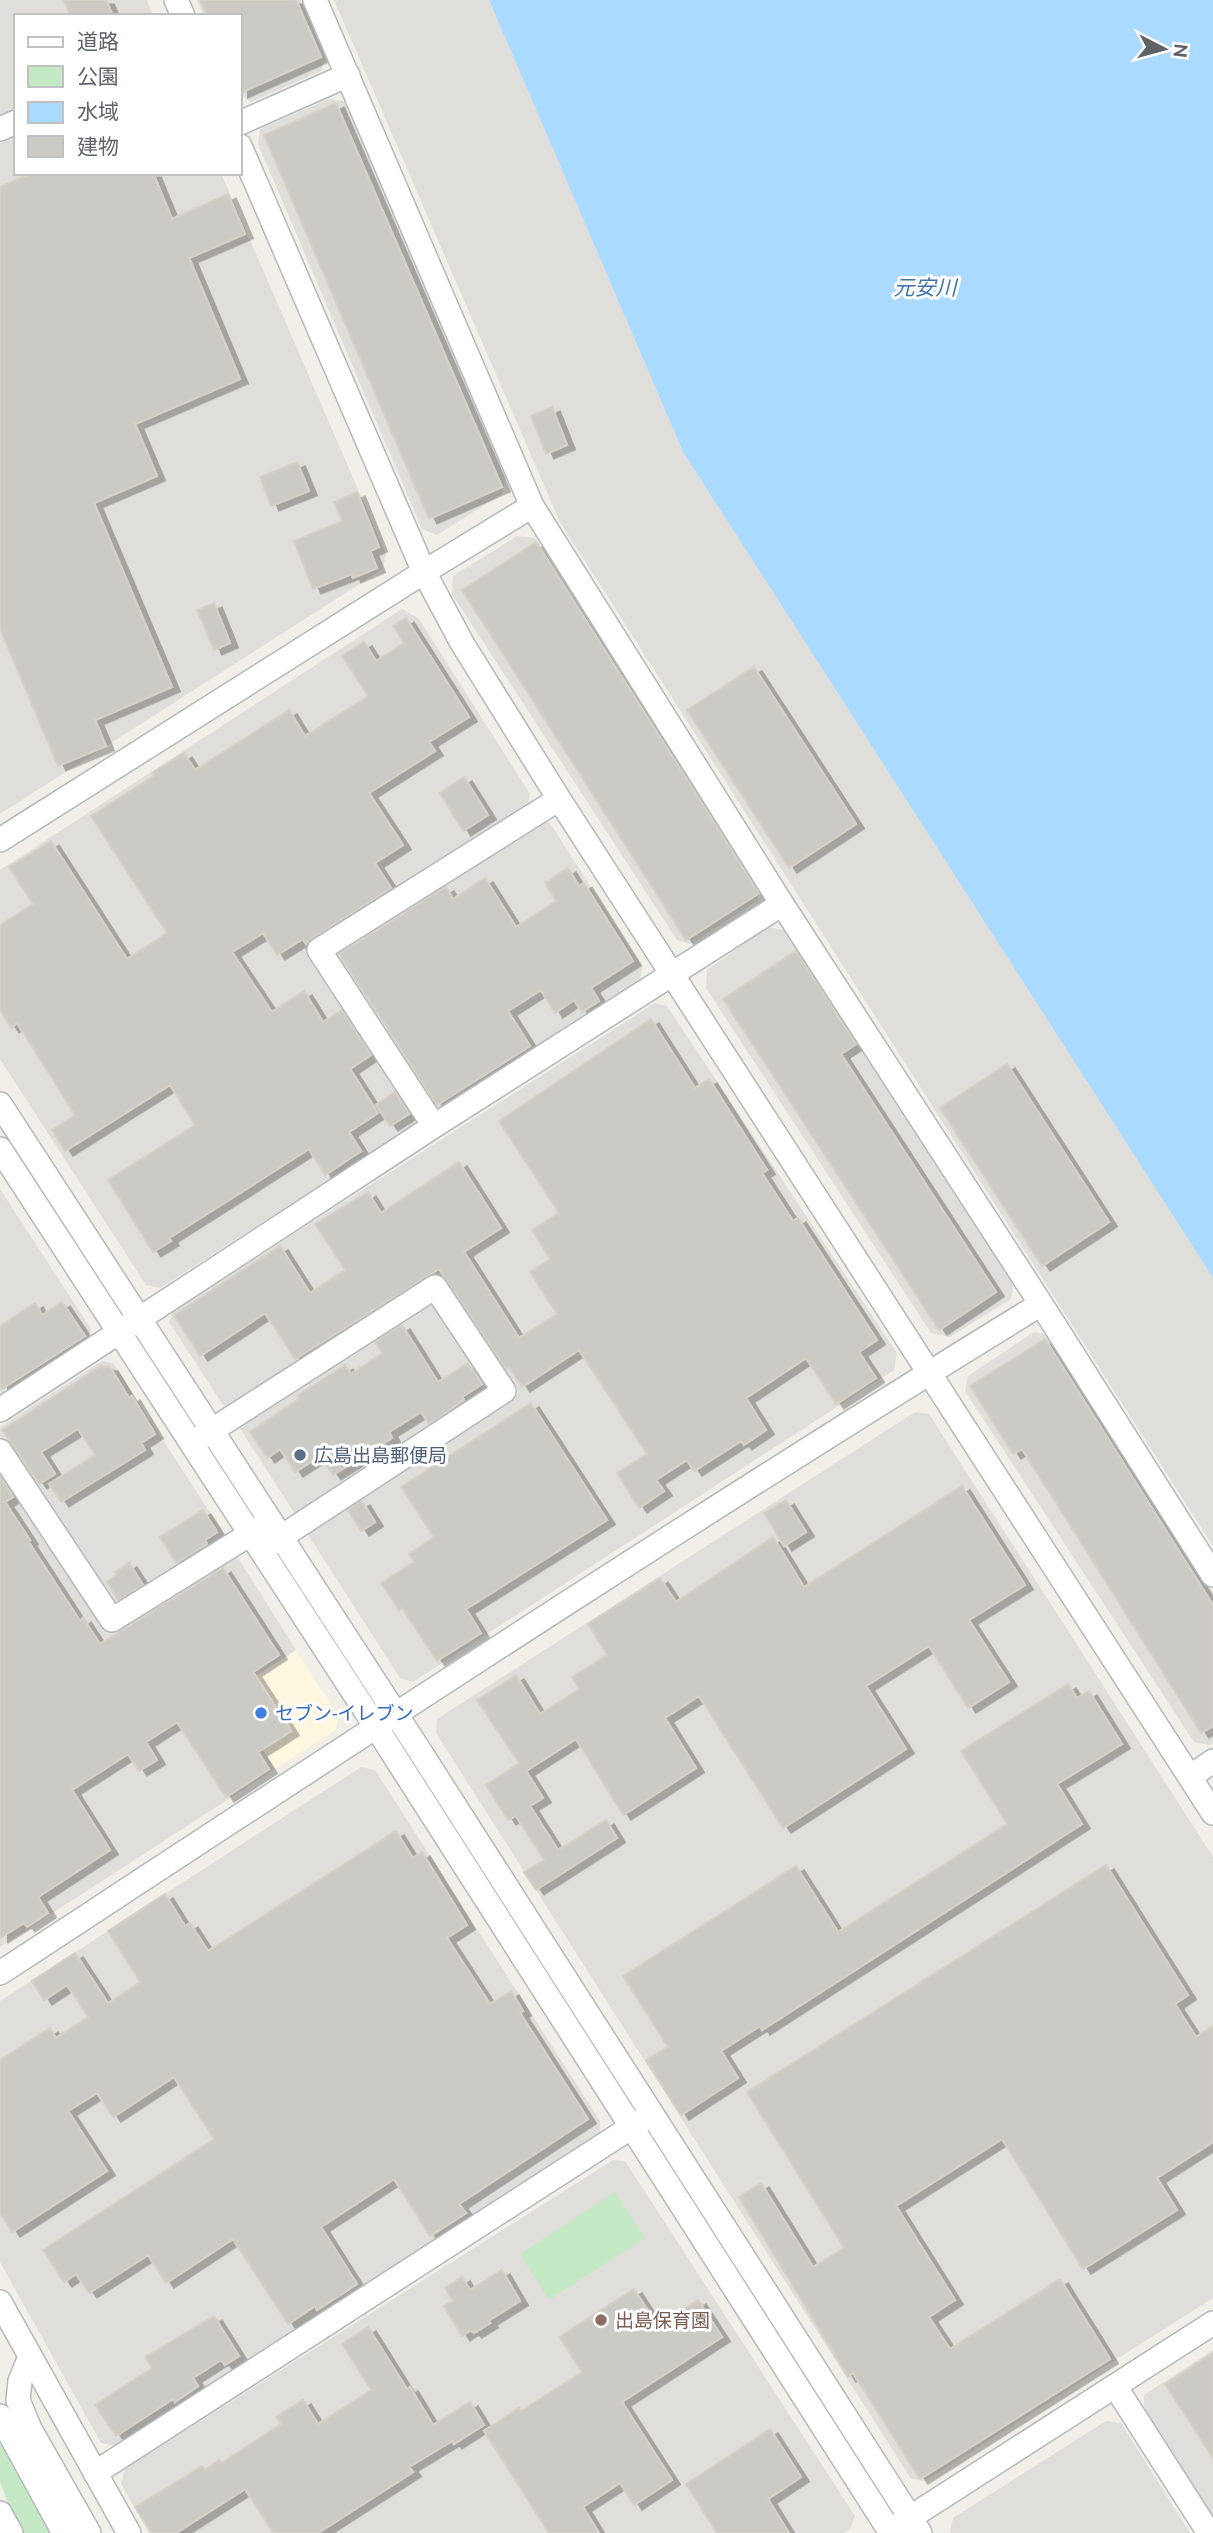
<svg xmlns="http://www.w3.org/2000/svg" width="1213" height="2533" font-family="Ubuntu,'Noto Sans JP',sans-serif">
	<style>
		.commercial { fill: #fef7e0 }
		.industrial { fill: #e0deda }
		.green { fill: #c5e8c5 }
		.water { fill: #aadaff }
		.building { fill: #cccac5; stroke: #d6d1c6; stroke-width: 2; filter: url(#shadow) }
		.lines { fill: none; stroke-linecap: round; stroke-linejoin: round }
		.minor-casing { stroke: #b5b8bc; stroke-width: 26 }
		.minor { stroke: #fff; stroke-width: 23 }
		.service-dot { fill: #5c6f8a; stroke: #fff; stroke-width: 2.5 }
		.shop-dot { fill: #3f7fe0; stroke: #fff; stroke-width: 2.5 }
		.education-dot { fill: #8d6e63; stroke: #fff; stroke-width: 2.5 }
		.labels { text-anchor: middle; stroke-width: 6; stroke-linejoin: round; paint-order: stroke }
		.service-label { font-size: 19px; fill: #4e5e75; stroke: #fff; text-anchor: start }
		.shop-label { font-size: 19px; fill: #366cbe; stroke: #fff; text-anchor: start }
		.education-label { font-size: 19px; fill: #785e54; stroke: #fff; text-anchor: start }
		.water-label { font-size: 21px; font-style: italic; fill: #4174aa; stroke: #fff }
	</style>
	<defs>
		<filter id="shadow"><feDropShadow dx="8" dy="4.5" stdDeviation="0" flood-color="#0004"/></filter>
	</defs>
	<rect width="100%" height="100%" fill="#f1efe8"/>
	<path class="commercial" d="M296,1650L338,1716L336,1730L275,1769L227,1694Z"/>
	<path class="industrial" d="M0,0H147L153,16H16V109L0,115Z
		M197,0H301L326,58L321,71L251,102L240,94V16H204Z
		M334,0H489L683,452L1213,1278V1546L560,522Z
		M329,99L344,101L506,478L502,494L437,535L422,529L258,144L260,129Z
		M16,137V173H221L386,554L383,569L0,814V143Z
		M517,536L535,538L761,888L757,901L690,944L677,940L452,594L453,576Z
		M402,609L419,619L530,794L528,805L310,946L415,1110L414,1125L160,1288L146,1285L0,1059V870Z
		M537,818L550,823L642,967L640,981L441,1109L429,1106L333,958L337,948Z
		M768,927L783,930L1014,1282L1011,1299L950,1337L931,1333L706,988L707,970Z
		M655,1003L667,1006L897,1353L894,1370L413,1682L400,1678L305,1530L519,1393L439,1273L227,1411L169,1322L173,1311Z
		M0,1189L91,1329L88,1339L0,1396Z
		M429,1299L439,1302L491,1382L490,1393L297,1517L237,1424Z
		M1034,1332L1049,1335L1213,1593V1743L1210,1745L1194,1742L965,1391L968,1376Z
		M102,1361L113,1363L227,1539L123,1604L110,1602L0,1437V1427Z
		M915,1412L929,1414L1213,1857V2298L925,2481L911,2479L436,1733L437,1719Z
		M0,1465L109,1632L235,1553L296,1650L227,1694L275,1769L0,1947Z
		M361,1767L375,1770L600,2121V2133L116,2446L101,2443L0,2262V2001Z
		M613,2160L625,2161L855,2516L850,2529L844,2533H149L121,2484L125,2469Z
		M1213,2350V2517L1144,2412V2395Z
		M1106,2421L1121,2423L1190,2533H950L953,2518Z"/>
	<path class="green" d="M615,2192L645,2238L549,2300L520,2254Z
		M0,2443L50,2533H24L10,2508L0,2482Z"/>
	<path class="water" d="M489,0H1213V1278L683,452Z"/>
	<path class="building" d="M64,0H106L113,16H70Z
		M200,0H296L321,57L240,93V16H207Z
		M336,103L502,487L429,519L264,135Z
		M32,173H153L172,219L228,194L245,234L189,258L240,379L135,424L157,476L94,503L172,687L95,720L106,746L58,766L0,629V187Z
		M552,407L567,445L546,454L531,416Z
		M297,462L309,491L271,506L260,477Z
		M357,492L379,547L370,551L377,568L353,578L352,574L313,589L294,541L342,521L334,502Z
		M536,542L759,893L686,940L462,590Z
		M214,603L230,643L214,650L197,610Z
		M406,618L469,717L429,742L435,751L369,793L403,845L375,863L391,888L312,938L306,944L303,939L277,955L263,933L232,952L272,1012L304,991L323,1022L342,1010L371,1055L350,1069L378,1113L349,1132L361,1151L325,1175L309,1149L169,1238L171,1241L153,1252L108,1180L195,1125L170,1085L65,1151L52,1130L75,1115L17,1023L11,1028L0,1010V925L33,904L9,867L51,841L127,959L167,933L91,816L154,776L152,773L184,753L195,770L289,710L305,736L368,696L342,656L364,642L376,661L404,643L393,626Z
		M754,667L856,824L789,868L687,710Z
		M464,777L488,815L463,831L440,793Z
		M568,868L579,886L584,883L633,961L591,988L599,1001L582,1012L574,1000L555,1013L541,990L508,1011L530,1046L437,1105L339,954L446,887L453,899L485,878L516,927L556,901L545,883Z
		M796,951L856,1044L841,1054L996,1292L939,1330L723,999Z
		M651,1019L695,1088L709,1079L767,1170L762,1173L793,1221L798,1218L877,1340L859,1352L876,1378L836,1404L806,1358L746,1398L766,1430L744,1445L741,1441L694,1471L687,1460L656,1480L664,1491L639,1508L617,1473L647,1454L579,1350L522,1387L509,1367L506,1369L439,1269L295,1359L265,1313L200,1356L174,1315L280,1246L310,1293L345,1270L315,1224L368,1192L381,1213L459,1162L501,1228L464,1252L519,1338L557,1314L530,1272L550,1259L532,1230L559,1213L499,1121Z
		M1007,1064L1109,1222L1042,1266L940,1108Z
		M395,1092L409,1114L390,1126L376,1105Z
		M62,1302L85,1336L0,1390V1326L35,1303L42,1315Z
		M402,1325L438,1382L468,1363L482,1384L462,1397L464,1400L429,1424L421,1412L389,1432L392,1438L333,1475L320,1456L295,1472L280,1449L267,1458L250,1432L300,1398L298,1395L345,1365L351,1374L382,1353L375,1342Z
		M1045,1339L1213,1605V1726L1201,1733L1022,1449L1013,1454L970,1386Z
		M101,1366L110,1367L129,1398L132,1396L155,1434L141,1443L145,1450L61,1502L49,1484L95,1455L78,1429L41,1452L55,1474L39,1484L2,1430Z
		M531,1403L607,1520L466,1609L481,1633L437,1661L402,1608L399,1610L381,1583L414,1562L409,1554L434,1537L401,1487Z
		M0,1476L13,1497L5,1502L30,1540L28,1541L80,1621L83,1618L100,1644L223,1568L279,1655L253,1672L291,1731L258,1752L269,1769L226,1797L177,1722L146,1742L157,1760L139,1771L128,1754L72,1790L110,1850L38,1897L48,1913L27,1927L24,1923L0,1938Z
		M962,1486L1025,1585L969,1620L1009,1682L968,1708L929,1646L866,1686L906,1749L783,1828L699,1696L665,1718L696,1768L623,1815L576,1739L526,1771L543,1798L530,1806L558,1850L606,1820L617,1838L536,1890L524,1872L544,1860L516,1816L508,1820L486,1785L519,1763L477,1700L516,1675L540,1714L579,1689L572,1677L607,1655L588,1624L660,1578L676,1602L773,1537L804,1587Z
		M786,1500L806,1532L784,1546L764,1513Z
		M362,1501L375,1522L361,1531L348,1510Z
		M203,1510L217,1532L205,1540L207,1544L176,1563L160,1537Z
		M129,1563L143,1585L118,1600L107,1582L117,1575L115,1572Z
		M1068,1684L1077,1698L1089,1691L1122,1744L1057,1784L1082,1824L762,2030L760,2026L721,2051L738,2078L681,2115L646,2060L668,2047L623,1976L796,1866L838,1932L1007,1824L961,1751Z
		M396,1831L413,1858L422,1852L467,1925L447,1938L490,2004L511,1991L523,2011L520,2013L588,2119L459,2204L466,2213L430,2236L394,2179L321,2227L357,2284L317,2310L315,2306L288,2324L233,2239L166,2283L148,2255L89,2293L76,2274L64,2282L43,2250L214,2139L174,2077L113,2117L97,2093L68,2111L107,2171L12,2232L0,2213V2060L50,2028L56,2038L88,2017L67,1985L44,2000L32,1981L75,1953L108,2003L140,1982L108,1931L165,1894L185,1926L190,1923L208,1951Z
		M1106,1865L1188,1995L1175,2004L1196,2037L1213,2026V2142L1157,2178L1177,2210L1083,2269L1002,2139L896,2206L955,2300L929,2317L950,2349L1060,2279L1110,2359L920,2479L853,2373L848,2377L739,2197L761,2183L813,2267L844,2248L747,2092Z
		M502,2270L520,2301L488,2321L490,2323L474,2333L471,2330L462,2336L444,2306L453,2301L445,2288L462,2277L470,2290Z
		M634,2289L658,2326L698,2300L722,2337L622,2402L672,2480L634,2505L620,2483L583,2507L599,2533H549L484,2431L519,2408L521,2411L582,2372L559,2337Z
		M214,2316L239,2356L225,2365L221,2360L193,2378L198,2386L175,2402L173,2399L116,2436L95,2405L152,2368L145,2357Z
		M368,2327L407,2389L410,2387L433,2425L470,2402L484,2425L454,2444L452,2441L409,2467L413,2472L318,2533H273L245,2489L176,2533H152L135,2507L202,2466L205,2470L219,2460L221,2463L281,2424L276,2417L303,2400L318,2424L371,2390L342,2344Z
		M1213,2353V2458L1165,2384Z
		M770,2429L801,2477L768,2499L789,2533H717L686,2484Z"/>
	<g class="lines">
		<defs>
			<path id="minor" d="M176,0L183,16
				M315,0L532,506L782,904L1041,1304L1213,1575
				M240,123L348,75
				M0,129L16,122
				M240,146L424,572L462,643L559,799L1213,1813
				M0,840L424,572L532,506
				M0,1104L416,1745L920,2533
				M434,1126L319,950L559,799
				M0,1149L376,1727L891,2533
				M0,1410L434,1126L782,904
				M200,1438L435,1287L504,1391L269,1545
				M0,1451L112,1620L263,1526
				M1190,1777L1213,1761
				M0,1973C345,1747 689,1520 1041,1304
				M0,2302L129,2533
				M30,2357L20,2381L18,2400L30,2429L89,2533
				M1115,2386L1209,2533
				M0,2416L64,2533
				M95,2473L644,2119
				M0,2513L11,2533
				M897,2526L1213,2323"/>
		</defs>
		<use href="#minor" class="minor-casing"/>
		<use href="#minor" class="minor"/>
	</g>
	<circle class="service-dot" cx="300" cy="1455" r="7"/>
	<circle class="shop-dot" cx="261" cy="1713" r="7"/>
	<circle class="education-dot" cx="601" cy="2320" r="7"/>
	<g class="labels">
		<g class="service-label">
			<text x="314" y="1462">広島出島郵便局</text>
		</g>
		<g class="shop-label">
			<text x="275" y="1720">セブン-イレブン</text>
		</g>
		<g class="education-label">
			<text x="615" y="2327">出島保育園</text>
		</g>
		<g class="water-label">
			<text x="925" y="295">元安川</text>
		</g>
	</g>
	<rect x="14" y="14" width="228" height="161" fill="#ffffff" stroke="#bfc1c3" stroke-width="2"/>
	<rect x="28" y="37" width="35" height="10" fill="#ffffff" stroke="#bfc1c3" stroke-width="2"/>
	<text x="77" y="49" font-size="21" fill="#5f6368">道路</text>
	<rect x="28" y="66" width="35" height="21" fill="#c5e8c5" stroke="#bfc1c3" stroke-width="2"/>
	<text x="77" y="84" font-size="21" fill="#5f6368">公園</text>
	<rect x="28" y="102" width="35" height="21" fill="#aadaff" stroke="#bfc1c3" stroke-width="2"/>
	<text x="77" y="119" font-size="21" fill="#5f6368">水域</text>
	<rect x="28" y="136" width="35" height="21" fill="#cccac5" stroke="#bfc1c3" stroke-width="2"/>
	<text x="77" y="154" font-size="21" fill="#5f6368">建物</text>
	<g transform="translate(1164 49) rotate(96)" stroke="#ffffff" stroke-width="5" paint-order="stroke">
	<path d="M0-5L12 26L0 18L-12 26Z" fill="#5f6368"/>
	<text y="-10" font-size="19" font-weight="bold" text-anchor="middle" fill="#5f6368">N</text>
	</g>
</svg>
